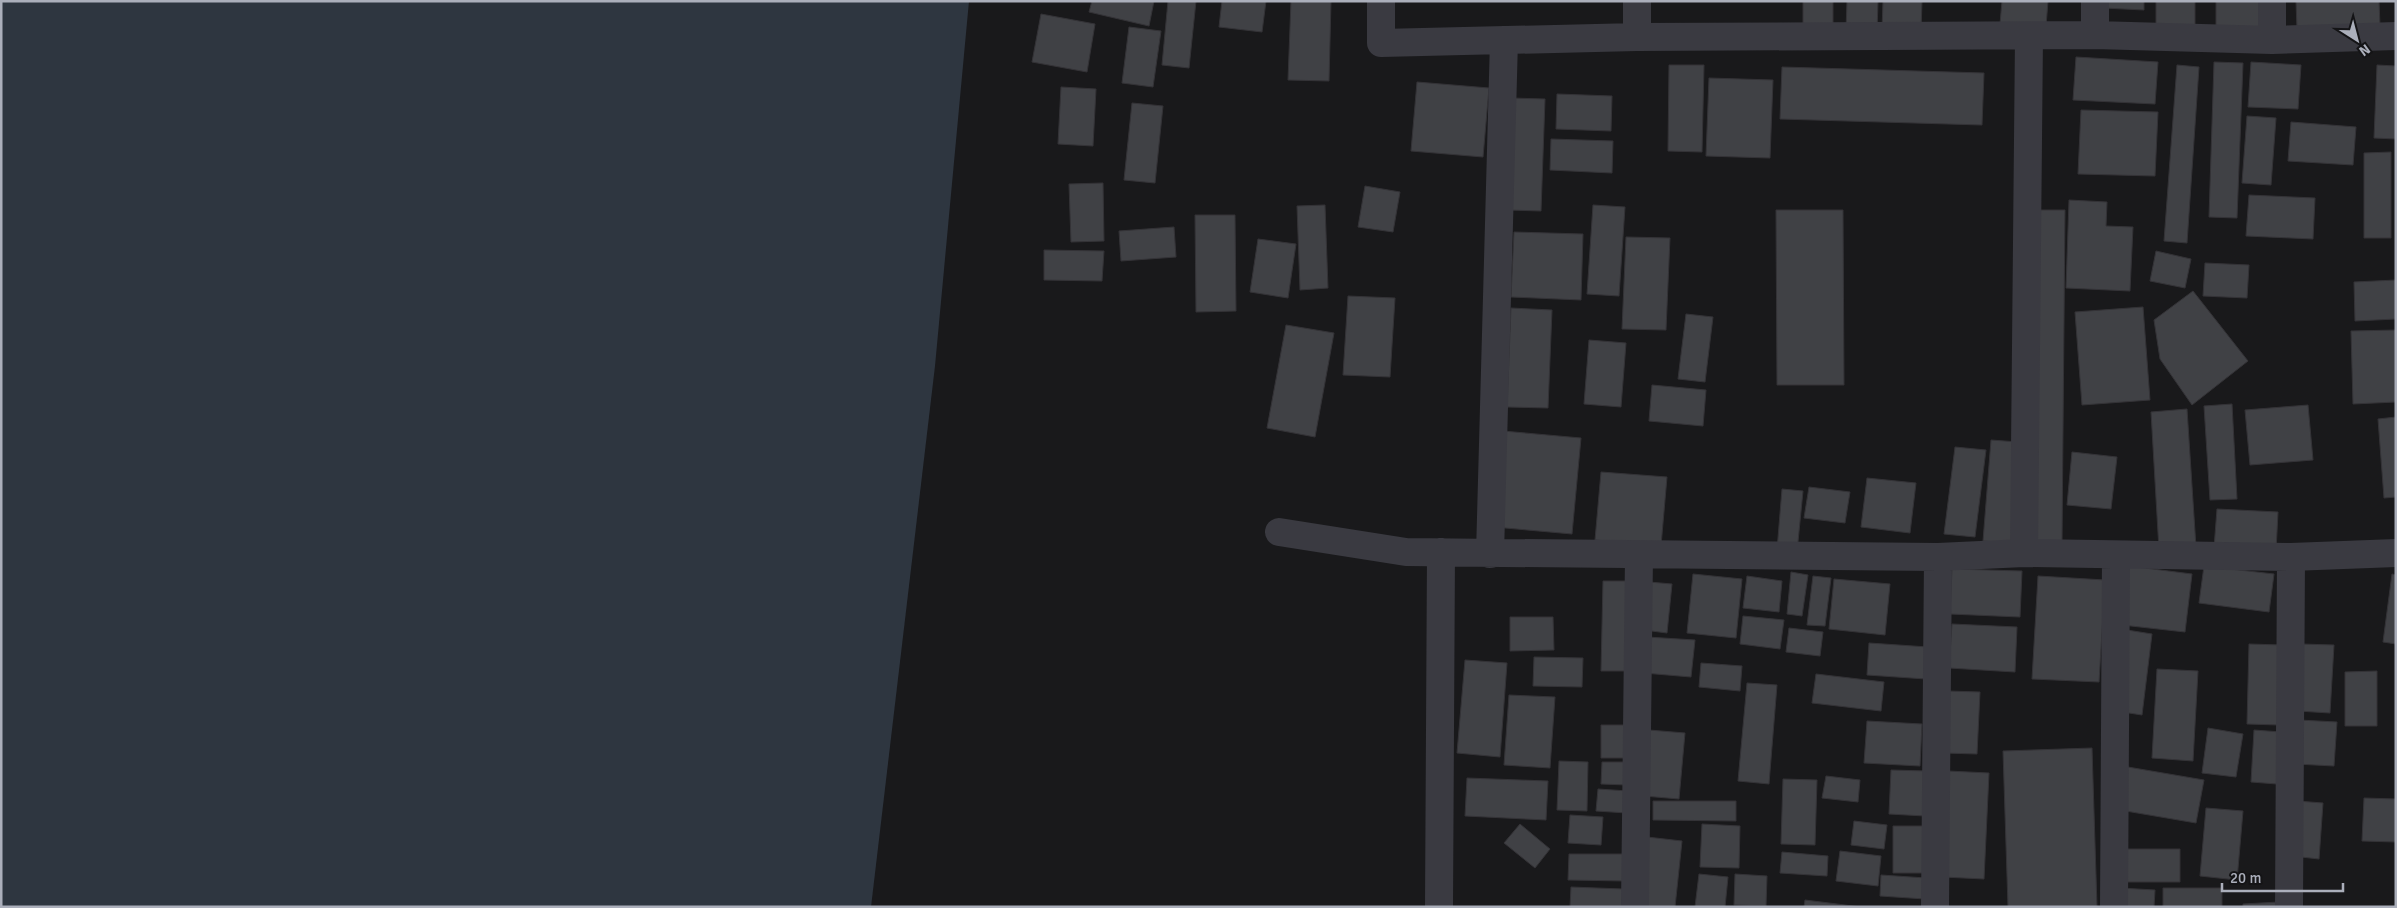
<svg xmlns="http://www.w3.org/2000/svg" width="2397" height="908" font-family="Signika,sans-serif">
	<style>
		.water { fill: #2e3640 }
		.building { fill: #404145; stroke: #343337 }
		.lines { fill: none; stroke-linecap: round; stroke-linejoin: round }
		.minor { stroke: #3a3a41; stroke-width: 28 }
	</style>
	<rect width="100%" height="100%" fill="#19191b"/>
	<path class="water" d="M1,1H969L935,366L871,907H1Z"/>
	<path class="building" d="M1092,1H1154L1149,26L1089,12Z
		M1168,1H1196L1189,68L1162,65Z
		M1222,1H1266L1262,32L1219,27Z
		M1291,1H1331L1329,81L1288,80Z
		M1803,1H1833V29H1803Z
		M1847,1H1878L1877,32L1846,31Z
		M1883,1H1922L1921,31L1882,30Z
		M2002,1H2048L2046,26L2000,24Z
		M2105,1H2144V10L2104,8Z
		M2156,1H2195V30H2156Z
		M2216,1H2261V33H2216Z
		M2296,1H2379L2380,26L2297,29Z
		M1041,14L1095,24L1087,72L1032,62Z
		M1129,27L1161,31L1153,87L1122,83Z
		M2076,57L2158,62L2155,104L2073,100Z
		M2214,62L2243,63L2237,218L2209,217Z
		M2251,62L2301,65L2298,109L2248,107Z
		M1669,65H1704L1702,152L1668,151Z
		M2177,65L2199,67L2187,243L2164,241Z
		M2377,65L2396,66V139L2374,138Z
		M1782,67L1984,73L1982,125L1780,119Z
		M1709,78L1773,80L1770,158L1706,156Z
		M1417,82L1489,88L1483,157L1411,151Z
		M1061,87L1096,89L1093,146L1058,144Z
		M1557,94L1612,96L1611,131L1556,129Z
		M1511,98L1545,99L1541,211L1508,210Z
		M1132,103L1163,106L1155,183L1124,180Z
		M2081,110L2158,112L2155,176L2078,174Z
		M2247,116L2276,118L2271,185L2242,183Z
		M2291,122L2356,127L2353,165L2288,161Z
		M1551,139L1613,141L1612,173L1550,170Z
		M2391,152V238H2364V153Z
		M1103,183L1104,241L1071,242L1069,184Z
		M1365,186L1400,192L1393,232L1358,227Z
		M2249,195L2315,198L2313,239L2246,236Z
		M2069,200L2107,202L2106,226L2133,227L2130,291L2066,288Z
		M1325,205L1328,288L1300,290L1297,206Z
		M1593,205L1625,207L1619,296L1587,294Z
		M1776,210H1843L1844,385H1777Z
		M2032,210H2065L2062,544L2028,543Z
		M1195,215H1235L1236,311L1196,312Z
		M1174,227L1176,257L1121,261L1119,231Z
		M1514,232L1583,234L1581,300L1511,297Z
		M1626,237L1670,238L1666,330L1622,329Z
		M1258,239L1296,244L1288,298L1250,292Z
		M1044,250L1104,251L1102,281L1044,280Z
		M2156,251L2191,259L2185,288L2150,281Z
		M2205,263L2249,265L2247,298L2203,296Z
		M2396,280V319L2355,321L2354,282Z
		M2193,291L2248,361L2192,405L2160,359L2154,320Z
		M1348,296L1395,298L1390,377L1343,375Z
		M2143,307L2150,400L2082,405L2075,312Z
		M1511,308L1552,310L1548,408L1507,407Z
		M1686,314L1713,317L1705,382L1678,379Z
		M1286,325L1334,333L1315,437L1267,428Z
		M2396,330V402L2353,404L2351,331Z
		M1589,340L1626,343L1621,407L1584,404Z
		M1652,385L1706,390L1703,426L1649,421Z
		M2232,404L2237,499L2210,500L2204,406Z
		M2308,405L2313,460L2250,465L2245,410Z
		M2187,409L2196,547L2159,550L2151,412Z
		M2396,417V497L2384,498L2378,419Z
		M1503,431L1581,438L1572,534L1494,527Z
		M1991,440L2018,442L2011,543L1983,541Z
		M1955,447L1986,450L1975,537L1944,534Z
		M2072,452L2117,457L2111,509L2067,505Z
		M1601,472L1667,477L1661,546L1595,540Z
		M1867,478L1916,483L1910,533L1861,527Z
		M1809,487L1850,492L1845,523L1804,518Z
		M1782,489L1803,491L1797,552L1777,550Z
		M2217,509L2278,512L2276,551L2214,548Z
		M2129,566L2192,574L2185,632L2122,625Z
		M2204,566L2274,574L2269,612L2199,603Z
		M1952,569L2022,571L2020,617L1950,614Z
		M1791,572L1808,575L1802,616L1787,614Z
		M1693,574L1742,579L1736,638L1687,633Z
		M2392,574L2396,575V644L2383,642Z
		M1747,576L1782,581L1779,612L1743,608Z
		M1813,576L1831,578L1825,626L1807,625Z
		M2038,576L2105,580L2099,682L2032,679Z
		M1834,579L1890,584L1885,635L1829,629Z
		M1603,581H1631L1629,671H1601Z
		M1649,582L1672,584L1667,633L1644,630Z
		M1743,616L1784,620L1780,649L1740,644Z
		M1510,617H1553L1554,650L1510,651Z
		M1952,624L2017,627L2015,672L1949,668Z
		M1789,628L1823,632L1820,656L1786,652Z
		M2127,630L2152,634L2142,715L2116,711Z
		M1647,637L1695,640L1691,677L1644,673Z
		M1869,643L1928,647L1926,679L1867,675Z
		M2249,644L2282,645L2279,725L2247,724Z
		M2301,644L2334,645L2330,713L2298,711Z
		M1534,657L1583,658L1582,687L1533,686Z
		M1465,660L1507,663L1500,757L1457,753Z
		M1701,663L1742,666L1740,691L1699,687Z
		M2157,669L2198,671L2193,761L2152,758Z
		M2377,671V726H2345V672Z
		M1816,674L1884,682L1881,711L1812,703Z
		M1747,683L1777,685L1769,784L1738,781Z
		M1948,691L1980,692L1977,754L1944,753Z
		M1509,695L1555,697L1550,768L1504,765Z
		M2299,720L2337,722L2334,766L2296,764Z
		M1867,721L1922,724L1920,766L1864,763Z
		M1601,725H1632L1631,758H1601Z
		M2208,728L2243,734L2236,777L2202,773Z
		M1649,730L1685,733L1679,799L1644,796Z
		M2254,730L2281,732L2277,784L2251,782Z
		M2092,748L2097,907H2008L2003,751Z
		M1559,761L1588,762L1587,811L1557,810Z
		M1602,762H1627V785L1601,784Z
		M2122,766L2204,780L2196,823L2114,809Z
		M1891,770L1927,771L1925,816L1889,814Z
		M1948,771L1989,773L1984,879L1943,877Z
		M1826,776L1860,780L1858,802L1822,798Z
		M1467,778L1548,781L1546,820L1465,816Z
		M1783,779L1817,780L1815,845L1781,844Z
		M1598,789L1628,791L1627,813L1596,811Z
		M2364,798L2396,799V842L2362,841Z
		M1653,801H1736V821L1653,820Z
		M2297,801L2323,803L2319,859L2292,856Z
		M2206,808L2243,811L2237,880L2200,876Z
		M1570,815L1603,817L1601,845L1568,843Z
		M1854,821L1887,825L1884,849L1851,845Z
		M1520,824L1550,849L1535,868L1504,843Z
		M1702,824L1740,826L1739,868L1700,867Z
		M1893,826H1929V873H1893Z
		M1647,837L1682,841L1675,907H1640Z
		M2120,849H2180V882H2121Z
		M1840,851L1881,856L1878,886L1836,881Z
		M1782,852L1828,856L1827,876L1780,873Z
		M1569,854H1625V881L1568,880Z
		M1699,874L1728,877L1725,907H1695Z
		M1735,874L1767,876L1766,906L1734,905Z
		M1881,875L1926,878L1925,899L1880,896Z
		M1571,887L1623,889L1622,907H1570Z
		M2120,888L2155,890L2154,907H2120Z
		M2163,888H2222V907H2163Z
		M1805,900L1861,907H1804Z
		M2279,902V907H2243V904Z"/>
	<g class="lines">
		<path class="minor" d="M1381,1V43L1637,37L2095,35L2272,40L2396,36
			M1637,1V37
			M2095,35V1
			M2272,40V1
			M1279,532L1406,552L1938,557L2024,553L2291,557L2396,553
			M2024,553L2029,36
			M1490,554L1504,40
			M1439,907L1441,552
			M1635,907L1639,555
			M1935,907L1938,557
			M2114,907L2116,555
			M2289,907L2291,557"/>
	</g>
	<rect width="2397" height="908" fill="none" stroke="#abafbb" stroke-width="5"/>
	<g transform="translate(2357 40) rotate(144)" stroke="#141416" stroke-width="4" paint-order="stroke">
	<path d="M0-4L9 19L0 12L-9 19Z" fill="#abafbb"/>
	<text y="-8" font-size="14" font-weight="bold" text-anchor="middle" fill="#abafbb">N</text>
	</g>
	<path d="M2222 883v8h121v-8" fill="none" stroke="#abafbb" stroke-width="2.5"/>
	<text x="2230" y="883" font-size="15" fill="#abafbb" stroke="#141416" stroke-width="4" paint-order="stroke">20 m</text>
</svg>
